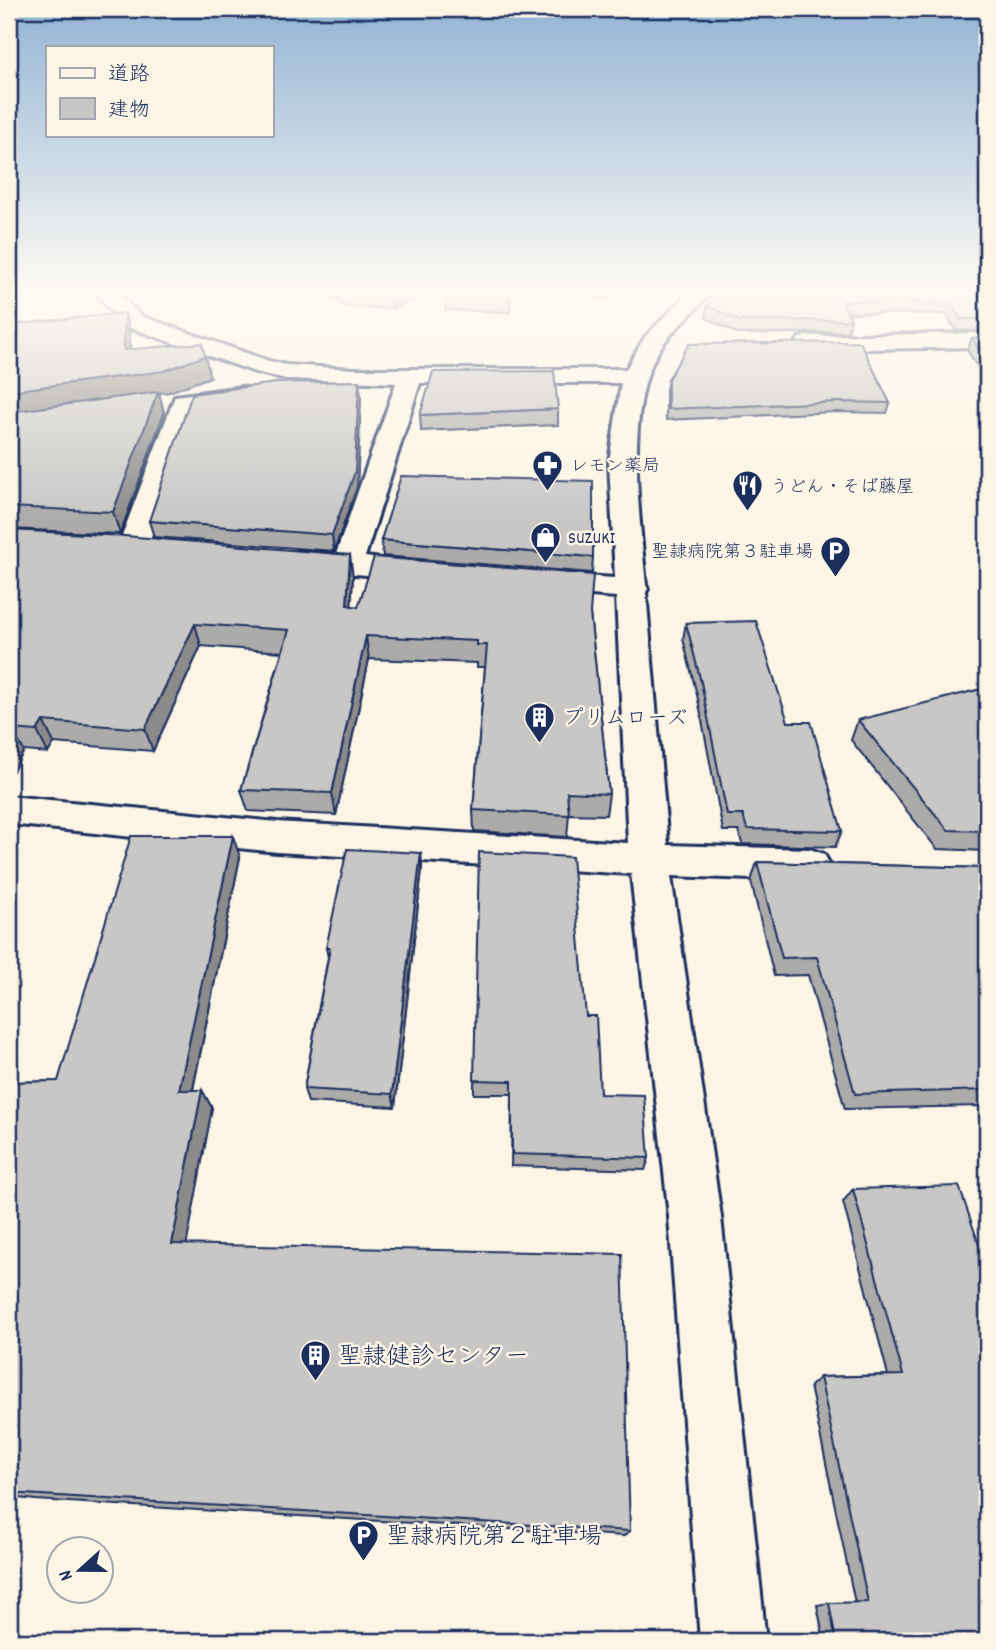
<svg xmlns="http://www.w3.org/2000/svg" width="996" height="1650" font-family="Dekko,'Klee One',sans-serif">
	<style>
		.lines { fill: none; stroke-linecap: round; stroke-linejoin: round }
		.minor-casing { stroke: #1b2f5e; stroke-width: 6 }
		.minor { fill: #fcf5e5; fill-rule: evenodd }
		.wall { fill: #acabaa; stroke: #1b2f5e; stroke-width: 2 }
		.shaded-wall { fill: #8c8b8b; stroke: #1b2f5e; stroke-width: 2 }
		.building { fill: #c8c7c6; stroke: #1b2f5e; stroke-width: 2 }
		.labels { text-anchor: middle; stroke-width: 5; stroke-linejoin: round; paint-order: stroke }
		.far-poi-label { font-size: 18px; fill: #1b2f5e; stroke: #fcf5e5; text-anchor: start }
		.poi-label { font-size: 21px; fill: #1b2f5e; stroke: #fcf5e5; text-anchor: start }
		.near-poi-label { font-size: 24px; fill: #1b2f5e; stroke: #fcf5e5; text-anchor: start }
	</style>
	<rect width="100%" height="100%" fill="#fcf5e5"/>
	<filter id="ink" filterUnits="userSpaceOnUse"><feTurbulence type="fractalNoise" baseFrequency=".0143" numOctaves="2"/><feDisplacementMap in="SourceGraphic" scale="14" xChannelSelector="R" yChannelSelector="G"/><feConvolveMatrix kernelMatrix="1 2 1 2 8 2 1 2 1" color-interpolation-filters="sRGB"/></filter>
	<g filter="url(#ink)">
		<g class="lines">
			<defs>
				<path id="minor" d="M92,289H113L141,316L269,361L286,365L354,369H626L645,337L692,289H713C699,309 678,324 663,344C622,400 640,519 646,585L648,589L646,592L668,845L810,849L824,854L830,865L824,876L810,881L671,876L721,1217L766,1641H700L669,1217L631,874L277,852L9,824V796L277,822L628,843L616,597L541,591L530,589L526,582L530,575L541,573L615,578L609,462L621,383H420L365,557L432,565L436,571L432,577L421,580L300,569L289,566L285,560L289,554L300,551L336,554L396,383L286,379L255,372L131,328L9,343V329L116,316Z
					M593,289H621L618,293L602,297L595,295Z
					M987,333V347L807,350L799,348L796,343L799,338L807,336Z
					M242,387L251,389L254,394L251,399L194,407L148,546L143,552L133,555L123,552L118,546L175,396Z"/>
			</defs>
			<use href="#minor" class="minor-casing"/>
			<use href="#minor" class="minor"/>
		</g>
		<path class="wall" d="M315,289H444L392,308L347,307Z
			M445,289H511L510,312L446,310Z
			M987,289V331H956L946,314L848,313L851,320L848,332L738,334L706,318L707,306Z
			M125,313L130,333V350L210,377L169,392L159,393L164,413L120,534L9,529V325Z
			M987,337V383L967,350L972,338Z
			M668,379L890,403L887,413L836,412L666,420V389Z
			M361,396L357,487L334,551L154,537L149,521Z
			M558,409V425L421,431L420,415Z
			M9,530L353,577L351,606L358,607L590,613L609,794L606,815L569,814L567,837L474,831L473,810L485,667H477V663L369,659L336,815L248,811L241,790L282,652L201,646L153,751L54,743L48,753L24,751L9,778Z
			M381,540L593,557L592,573L383,556Z
			M686,623L788,722L842,831L835,847L742,844L739,831H723L698,699L683,639Z
			M987,691V851L937,849L851,740L858,720Z
			M421,853L422,869L395,1107L308,1102L304,1089L328,957L326,948Z
			M240,857L193,1090H202L212,1108L186,1244L630,1531L624,1536L36,1500L9,1497V1082L58,1081Z
			M757,862L987,868V1115H984L981,1106L845,1109L808,975L774,976L751,881Z
			M586,1016L600,1094L649,1158L645,1170L511,1166L512,1094H474V1080Z
			M853,1189L987,1641H824L817,1605L829,1603H855L810,1386L820,1377L888,1375L843,1202Z"/>
		<path class="shaded-wall" d="M391,289H444L392,308Z
			M125,313L130,333L129,371L124,350Z
			M205,356L210,377L169,392L159,393L164,413L120,534L113,512L9,413V391Z
			M359,381L361,396L357,487L334,551L332,535Z
			M350,555L353,577L350,627L347,605Z
			M195,624L201,646L153,751L145,729Z
			M366,636L369,659L336,815L332,793Z
			M43,721L54,743L48,753L37,731Z
			M12,729L24,751L9,778V736Z
			M233,836L240,857L189,1108L179,1090Z
			M421,853L422,869L395,1107L392,1094Z
			M202,1090L212,1108L184,1258L172,1244Z"/>
		<path class="building" d="M724,289H987V319H960L950,302L842,301L851,320L740,321L707,306Z
			M125,313L124,350L202,343L205,356L164,371L9,391V325Z
			M987,337V363L972,338Z
			M860,342L890,403L839,402L668,409V379L689,344Z
			M554,371L558,409L420,415L433,372Z
			M359,381L355,472L332,535L149,521L192,394L276,383Z
			M158,392L113,512L9,507V412Z
			M401,476L593,481V557L381,540Z
			M9,530L125,536L350,555L347,605L358,607L374,557L593,575L590,613L609,794L567,792L569,815L473,810L487,645H477V641L366,636L332,793L241,790L289,630L195,624L145,729L43,721L37,731L12,729L9,736Z
			M756,621L788,722H811L842,831L747,829L743,815H727L701,682L686,623Z
			M985,688L987,691V831L948,830L858,720Z
			M131,836H233L179,1090H202L172,1244L622,1254L630,1531L9,1493V1082L58,1081Z
			M347,849L421,853L392,1094L304,1089L330,948H326Z
			M479,852L572,857L586,1016H596L600,1094L644,1095L649,1158L512,1154V1081L474,1080Z
			M757,862L987,868V1090L855,1094L817,957L782,958Z
			M959,1186L987,1268V1641H836L829,1603L868,1602L820,1377L903,1375L853,1189Z"/>
	</g>
	<linearGradient id="sky" x2="0" y2="1"><stop stop-color="#92b4d5"/><stop offset="0.56" stop-color="#fefaf3"/><stop offset="1" stop-color="#fefaf3" stop-opacity="0"/></linearGradient>
	<rect width="996" height="520" fill="url(#sky)"/>
	<defs>
		<symbol id="pharmacy-pin" viewBox="-11 -11 22 30"><path d="M0 17L-7.5 6A9.5 9.5 0 1 1 7.5 6Z" fill="#1b2f5e" stroke="#fcf5e5"/><path d="M-2-6h4v4h4v4h-4v4h-4v-4h-4v-4h4Z" fill="#fff"/></symbol>
		<symbol id="restaurant-pin" viewBox="-11 -11 22 30"><path d="M0 17L-7.5 6A9.5 9.5 0 1 1 7.5 6Z" fill="#1b2f5e" stroke="#fcf5e5"/><path d="M-5-6h1v4h1v-4h1v4h1v-4h1v5L-1.5 .5V6h-2V.5L-5-1ZM5-6V6H3V1.5H1.5Q1.5-4 5-6Z" fill="#fff"/></symbol>
		<symbol id="shop-pin" viewBox="-11 -11 22 30"><path d="M0 17L-7.5 6A9.5 9.5 0 1 1 7.5 6Z" fill="#1b2f5e" stroke="#fcf5e5"/><path d="M-5-2.5h2.3a2.7 3.5 0 0 1 5.4 0H5L5.5 6h-11ZM-1.5-2.5h3a1.5 2.3 0 0 0-3 0Z" fill="#fff"/></symbol>
		<symbol id="parking-pin" viewBox="-11 -11 22 30"><path d="M0 17L-7.5 6A9.5 9.5 0 1 1 7.5 6Z" fill="#1b2f5e" stroke="#fcf5e5"/><path d="M-3.5-5.5H1a3.5 3.5 0 0 1 0 7H-1V5.5H-3.5ZM-1-3.4V-.6H.8a1.4 1.4 0 0 0 0-2.8Z" fill="#fff"/></symbol>
		<symbol id="building-pin" viewBox="-11 -11 22 30"><path d="M0 17L-7.5 6A9.5 9.5 0 1 1 7.5 6Z" fill="#1b2f5e" stroke="#fcf5e5"/><path d="M-4-6H4V6H1V3H-1V6H-4ZM-2.5-4.3h1.7v1.8h-1.7ZM.8-4.3h1.7v1.8H.8ZM-2.5-1h1.7V.8h-1.7ZM.8-1h1.7V.8H.8Z" fill="#fff"/></symbol>
	</defs>
	<g fill-rule="evenodd">
		<use href="#pharmacy-pin" x="530" y="448" width="35" height="47"/>
		<use href="#restaurant-pin" x="730" y="468" width="35" height="47"/>
		<use href="#shop-pin" x="528" y="520" width="35" height="47"/>
		<use href="#parking-pin" x="818" y="534" width="35" height="47"/>
		<use href="#building-pin" x="522" y="700" width="35" height="47"/>
		<use href="#building-pin" x="298" y="1338" width="35" height="47"/>
		<use href="#parking-pin" x="346" y="1518" width="35" height="47"/>
	</g>
	<g class="labels">
		<g class="far-poi-label">
			<text x="570" y="471">レモン薬局</text>
			<text x="770" y="492">うどん・そば藤屋</text>
			<text x="568" y="543">SUZUKI</text>
			<text x="813" y="557" text-anchor="end">聖隷病院第３駐車場</text>
		</g>
		<g class="poi-label">
			<text x="563" y="724">プリムローズ</text>
		</g>
		<g class="near-poi-label">
			<text x="338" y="1363">聖隷健診センター</text>
			<text x="386" y="1543">聖隷病院第２駐車場</text>
		</g>
	</g>
	<rect width="996" height="1650" fill="none" stroke="#fcf5e5" stroke-width="35"/>
	<rect x="18" y="18" width="961" height="1615" fill="none" stroke="#1b2f5e" stroke-width="2.5" filter="url(#ink)"/>
	<rect x="46" y="46" width="228" height="91" fill="#fcf5e5" stroke="#a2a6af" stroke-width="2"/>
	<rect x="60" y="68" width="35" height="10" fill="#fcf5e5" stroke="#a2a6af" stroke-width="2"/>
	<text x="108" y="80" font-size="21" fill="#1b2f5e">道路</text>
	<rect x="60" y="98" width="35" height="21" fill="#c8c7c6" stroke="#a2a6af" stroke-width="2"/>
	<text x="108" y="116" font-size="21" fill="#1b2f5e">建物</text>
	<g transform="translate(80 1570) rotate(249)"><circle r="33" fill="#fcf5e5" stroke="#a2a6af" stroke-width="2"/>
	<path d="M0-5L12 26L0 18L-12 26Z" fill="#1b2f5e"/>
	<text y="-10" font-size="19" font-weight="bold" text-anchor="middle" fill="#1b2f5e">N</text>
	</g>
</svg>
